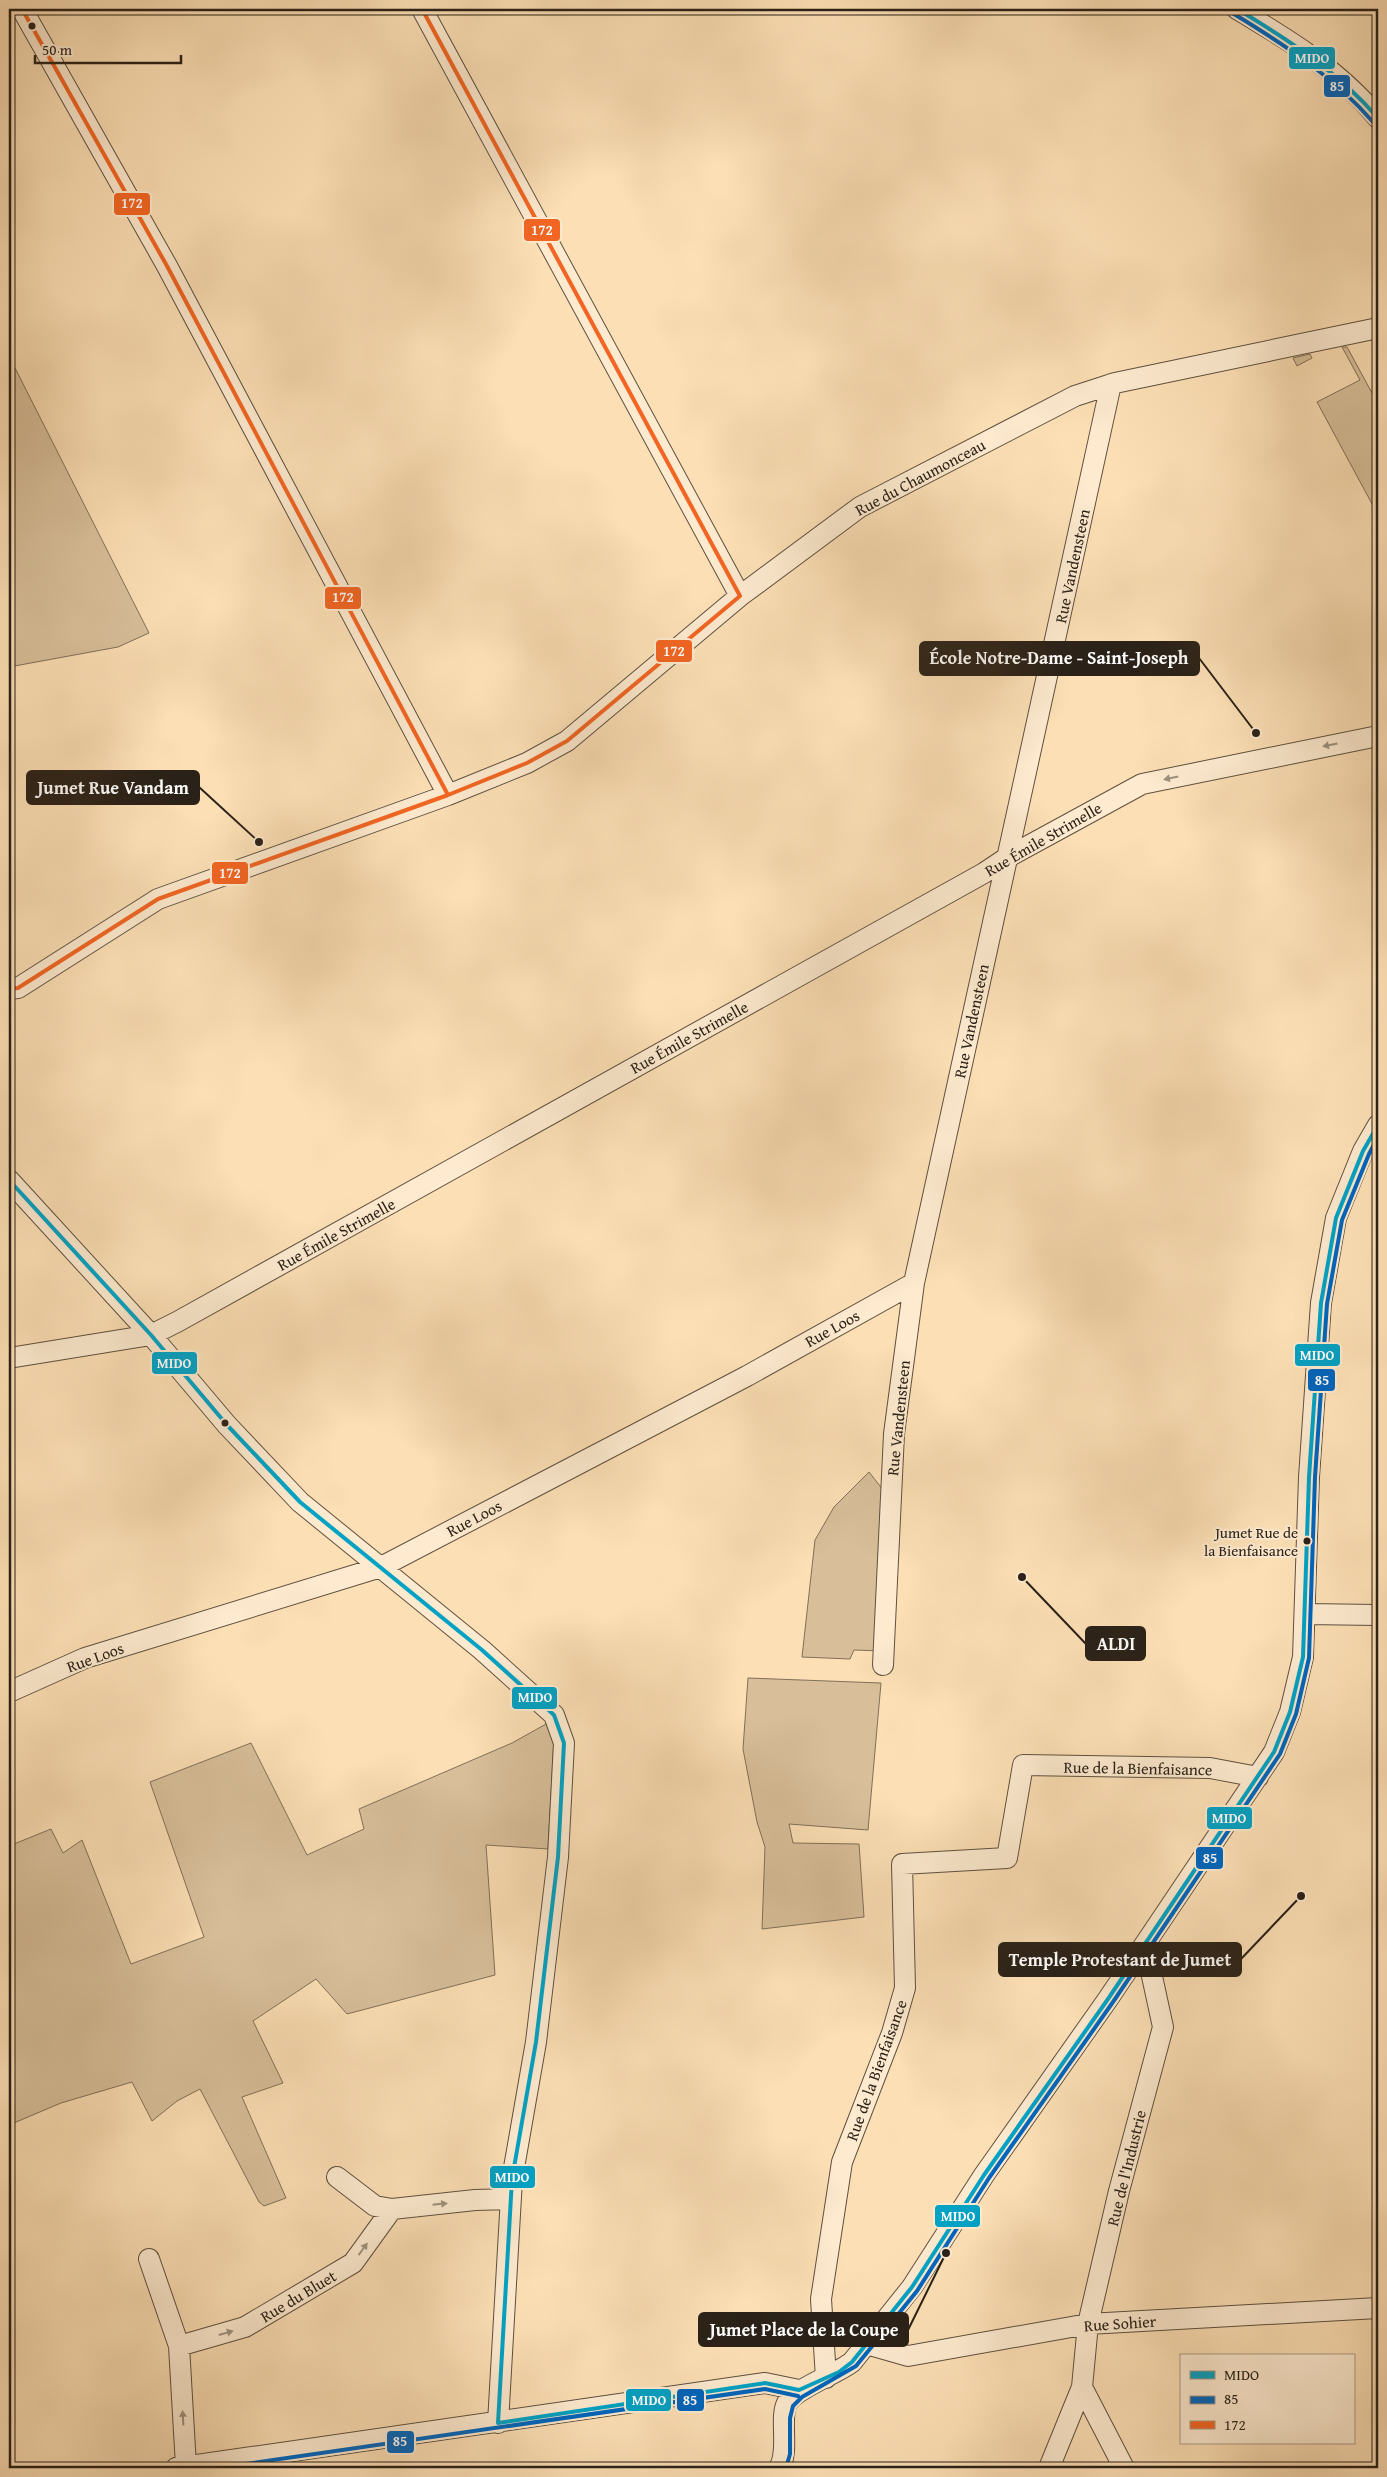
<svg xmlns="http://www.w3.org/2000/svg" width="1387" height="2477" font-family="'Gentium Book Plus',serif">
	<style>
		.green { fill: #d8bf9a; stroke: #817059 }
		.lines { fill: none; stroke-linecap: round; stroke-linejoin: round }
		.minor-casing { stroke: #5e503f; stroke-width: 22 }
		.minor { stroke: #fdeacf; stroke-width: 20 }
		.bus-1-casing { stroke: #fdeacf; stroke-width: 8 }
		.bus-2-casing { stroke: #fdeacf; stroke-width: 8 }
		.bus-3-casing { stroke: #fdeacf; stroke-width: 8 }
		.bus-1 { stroke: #02a2c5; stroke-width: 4 }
		.bus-2 { stroke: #0065bd; stroke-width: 4 }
		.bus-3 { stroke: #f26522; stroke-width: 4 }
		.oneway { fill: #9e907d }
		.bus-dot { fill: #2a2118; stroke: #fdeacf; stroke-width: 2 }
		.labels { text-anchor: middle; stroke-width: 4; stroke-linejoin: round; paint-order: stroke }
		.bus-label { font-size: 15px; fill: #2a2118; stroke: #fdeacf; text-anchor: end }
		.street-label { font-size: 16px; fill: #2a2118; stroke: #fdeacf }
		.leader { fill: none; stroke: #2a2118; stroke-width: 2 }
		.callout-dot { fill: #2a2118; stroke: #fdeacf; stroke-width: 2 }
		.callout { fill: #2a2118; stroke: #2a2118; stroke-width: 2 }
		.callout-label { font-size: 18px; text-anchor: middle; font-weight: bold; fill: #fff }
		.line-badge { stroke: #fdeacf; stroke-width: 2 }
		.badge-label { font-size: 14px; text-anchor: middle; font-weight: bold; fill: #fff }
	</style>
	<rect width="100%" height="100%" fill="#fcdfb5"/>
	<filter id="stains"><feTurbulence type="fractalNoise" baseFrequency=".004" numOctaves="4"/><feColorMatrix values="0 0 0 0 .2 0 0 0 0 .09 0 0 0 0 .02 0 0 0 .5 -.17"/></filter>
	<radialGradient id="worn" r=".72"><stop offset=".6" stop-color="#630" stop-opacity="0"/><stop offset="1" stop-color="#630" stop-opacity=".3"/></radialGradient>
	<path class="green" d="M1342,347H1347L1378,404V515L1317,402L1360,380Z
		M1310,354L1312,358L1297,366L1293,358Z
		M9,356L149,633L118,647L9,667Z
		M869,1472L891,1500L883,1651L854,1650L850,1659L802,1657L815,1540L834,1507Z
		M748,1678L881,1683L868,1830L789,1824L793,1843L859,1844L864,1917L762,1929L765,1847L757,1822L743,1749Z
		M555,1719L548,1849L486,1845L495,1975L347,2014L316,1979L253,2021L283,2083L242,2097L286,2198L264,2206L259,2202L200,2089L177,2101L152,2121L132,2082L61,2103L9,2125V1904L15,1902L9,1891V1846L51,1829L63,1853L82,1840L131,1964L204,1937L150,1782L251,1743L307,1855L364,1829L359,1809L512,1743Z"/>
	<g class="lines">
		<defs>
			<path id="minor" d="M22,9L167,266L448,795
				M422,9L740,596
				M1237,9C1289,40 1340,71 1378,118
				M9,989L18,988L158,899L448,795L527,763L567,741L740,596L860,507L1075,396L1115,383L1378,328
				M9,1180L151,1335L227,1425L300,1502L482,1650L554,1715L564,1743L558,1857L536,2042L512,2179L498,2423
				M9,1358L151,1335L177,1322L984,873L1008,857L1142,784L1378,736
				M1305,1614L1378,1615
				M883,1665L894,1434L914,1283L1111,384
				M9,1692L85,1658L381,1567L747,1376L914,1283
				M337,2177L375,2206L392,2209L475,2200L511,2199
				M149,2259L179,2346L186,2466
				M866,2344L908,2356L1088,2324L1378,2308
				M179,2346L245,2327L353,2263L392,2209
				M826,2378L821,2299L842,2162L892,2033L905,1988L902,1864L1007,1858L1023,1765L1210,1768L1258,1777
				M1082,2387L1124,2468
				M176,2468L765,2383L799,2390
				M779,2468C790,2452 779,2418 787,2403C796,2388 835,2375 852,2362L912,2287L984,2175L1108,1999L1274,1752L1290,1712L1303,1657L1309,1477L1321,1303L1336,1218L1363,1151L1378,1125
				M1049,2468L1082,2387L1088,2324L1119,2191L1163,2027L1150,1967L1140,1953"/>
		</defs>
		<use href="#minor" class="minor-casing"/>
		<use href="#minor" class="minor"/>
		<defs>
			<path id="bus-1" d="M1237,9C1289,40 1338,72 1378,118
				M9,1180L151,1335L227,1425L300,1502L482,1650L554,1715L564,1743L558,1857L536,2042L512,2179L498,2423
				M799,2390L839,2372L852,2362L912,2287L984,2175L1108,1999L1274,1752L1290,1712L1303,1657L1309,1477L1321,1303L1336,1218L1363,1151L1378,1125
				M498,2423L765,2383L799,2390"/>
			<path id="bus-2" d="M1234,14C1285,45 1334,77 1373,122
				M218,2468L765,2389L798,2396
				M786,2468L790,2454V2418L793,2406L802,2397L856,2366L917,2291L989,2178L1113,2002L1280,1754L1296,1714L1309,1658L1315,1477L1327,1304L1342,1220L1369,1154L1378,1137"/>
			<path id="bus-3" d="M22,9L167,266L448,795
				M9,989L18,988L158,899L448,795L527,763L567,741L740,596L422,9"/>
		</defs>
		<use href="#bus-1" class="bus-1-casing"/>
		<use href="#bus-2" class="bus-2-casing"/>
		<use href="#bus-3" class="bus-3-casing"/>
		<use href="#bus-1" class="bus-1"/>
		<use href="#bus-2" class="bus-2"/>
		<use href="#bus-3" class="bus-3"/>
	</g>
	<defs><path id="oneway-solid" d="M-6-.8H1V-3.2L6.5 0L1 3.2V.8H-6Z" transform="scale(1.25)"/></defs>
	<g class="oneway">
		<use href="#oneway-solid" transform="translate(1330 745) rotate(169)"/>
		<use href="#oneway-solid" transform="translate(1171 778) rotate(168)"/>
		<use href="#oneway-solid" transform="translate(440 2204) rotate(-6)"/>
		<use href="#oneway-solid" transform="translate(363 2249) rotate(-54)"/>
		<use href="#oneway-solid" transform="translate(226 2333) rotate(-16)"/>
		<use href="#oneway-solid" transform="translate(183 2418) rotate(-93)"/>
	</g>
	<g class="bus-dot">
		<circle cx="32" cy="26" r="4.5"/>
		<circle cx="225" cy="1423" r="4.5"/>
		<circle cx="1307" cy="1541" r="4.5"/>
	</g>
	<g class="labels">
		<g class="bus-label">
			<text x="1298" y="1538">Jumet Rue de<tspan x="1298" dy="18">la Bienfaisance</tspan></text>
		</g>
		<g class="street-label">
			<text transform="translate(920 477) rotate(-28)" y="6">Rue du Chaumonceau</text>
			<text transform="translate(1072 566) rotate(-78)" y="6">Rue Vandensteen</text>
			<text transform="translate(1043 839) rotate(-30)" y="6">Rue Émile Strimelle</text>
			<text transform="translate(971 1021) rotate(-78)" y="6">Rue Vandensteen</text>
			<text transform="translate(689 1037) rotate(-29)" y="6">Rue Émile Strimelle</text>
			<text transform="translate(336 1234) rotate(-29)" y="6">Rue Émile Strimelle</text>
			<text transform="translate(832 1328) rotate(-29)" y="6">Rue Loos</text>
			<text transform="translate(898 1418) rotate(-84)" y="6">Rue Vandensteen</text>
			<text transform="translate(474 1518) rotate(-28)" y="6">Rue Loos</text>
			<text transform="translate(95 1657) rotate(-20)" y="6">Rue Loos</text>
			<text transform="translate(1138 1768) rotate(1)" y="6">Rue de la Bienfaisance</text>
			<text transform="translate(876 2070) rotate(-70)" y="6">Rue de la Bienfaisance</text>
			<text transform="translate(1126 2168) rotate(-76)" y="6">Rue de l'Industrie</text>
			<text transform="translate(298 2296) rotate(-31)" y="6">Rue du Bluet</text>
			<text transform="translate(1120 2323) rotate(-4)" y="6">Rue Sohier</text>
		</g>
	</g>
	<path class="leader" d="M1256 733L1199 658M259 842L199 787M1022 1577L1086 1644M1301 1896L1241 1959M946 2253L908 2330"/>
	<g class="callout-dot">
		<circle cx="1256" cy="733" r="5"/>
		<circle cx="259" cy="842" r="5"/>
		<circle cx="1022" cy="1577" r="5"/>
		<circle cx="1301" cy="1896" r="5"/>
		<circle cx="946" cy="2253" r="5"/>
	</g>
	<g class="callout">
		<rect x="920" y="642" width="279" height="33" rx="5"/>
		<rect x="27" y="771" width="172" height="33" rx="5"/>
		<rect x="1086" y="1627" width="59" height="33" rx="5"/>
		<rect x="999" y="1943" width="242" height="33" rx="5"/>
		<rect x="699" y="2313" width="209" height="33" rx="5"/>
	</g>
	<g class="callout-label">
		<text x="1059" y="664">École Notre-Dame - Saint-Joseph</text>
		<text x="113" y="794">Jumet Rue Vandam</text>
		<text x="1116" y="1650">ALDI</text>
		<text x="1120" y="1966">Temple Protestant de Jumet</text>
		<text x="804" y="2336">Jumet Place de la Coupe</text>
	</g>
	<g class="line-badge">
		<rect x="1288" y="46" width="48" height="24" rx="5" fill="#02a2c5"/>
		<rect x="1323" y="74" width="28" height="24" rx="5" fill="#0065bd"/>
		<rect x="113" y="192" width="38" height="24" rx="5" fill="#f26522"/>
		<rect x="523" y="218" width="38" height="24" rx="5" fill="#f26522"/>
		<rect x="324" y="586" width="38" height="24" rx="5" fill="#f26522"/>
		<rect x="655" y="639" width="38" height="24" rx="5" fill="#f26522"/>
		<rect x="211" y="861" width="38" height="24" rx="5" fill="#f26522"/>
		<rect x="1294" y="1343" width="47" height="24" rx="5" fill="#02a2c5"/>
		<rect x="151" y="1351" width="47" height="24" rx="5" fill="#02a2c5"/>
		<rect x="1307" y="1368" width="29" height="24" rx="5" fill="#0065bd"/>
		<rect x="511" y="1686" width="47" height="24" rx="5" fill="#02a2c5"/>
		<rect x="1206" y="1806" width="47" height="24" rx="5" fill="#02a2c5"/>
		<rect x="1195" y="1846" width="29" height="24" rx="5" fill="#0065bd"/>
		<rect x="489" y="2165" width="47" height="24" rx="5" fill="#02a2c5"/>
		<rect x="934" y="2204" width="47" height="24" rx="5" fill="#02a2c5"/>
		<rect x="676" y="2388" width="29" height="24" rx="5" fill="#0065bd"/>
		<rect x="625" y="2388" width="47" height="24" rx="5" fill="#02a2c5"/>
		<rect x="386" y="2430" width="29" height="24" rx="5" fill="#0065bd"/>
	</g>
	<g class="badge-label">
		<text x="1312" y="63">MIDO</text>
		<text x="1337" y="91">85</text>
		<text x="132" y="208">172</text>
		<text x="542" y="235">172</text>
		<text x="343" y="602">172</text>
		<text x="674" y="656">172</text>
		<text x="230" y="878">172</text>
		<text x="1317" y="1360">MIDO</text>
		<text x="174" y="1368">MIDO</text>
		<text x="1322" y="1385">85</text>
		<text x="535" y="1702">MIDO</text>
		<text x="1229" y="1823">MIDO</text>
		<text x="1210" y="1863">85</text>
		<text x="512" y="2182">MIDO</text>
		<text x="958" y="2221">MIDO</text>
		<text x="690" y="2405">85</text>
		<text x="649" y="2405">MIDO</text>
		<text x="400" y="2446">85</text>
	</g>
	<rect width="1387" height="2477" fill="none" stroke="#fcdfb5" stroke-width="30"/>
	<rect x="10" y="10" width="1367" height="2457" fill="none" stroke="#2a2118" stroke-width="2.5"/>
	<rect x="15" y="15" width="1357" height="2447" fill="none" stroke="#2a2118"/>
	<rect x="1180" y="2354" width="175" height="90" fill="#fdeacf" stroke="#a99a86"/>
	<rect x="1190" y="2371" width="25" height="8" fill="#02a2c5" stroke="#a99a86"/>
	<text x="1224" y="2380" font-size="15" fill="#2a2118">MIDO</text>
	<rect x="1190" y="2396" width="25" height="8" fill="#0065bd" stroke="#a99a86"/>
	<text x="1224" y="2404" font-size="15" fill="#2a2118">85</text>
	<rect x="1190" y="2421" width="25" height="8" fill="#f26522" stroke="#a99a86"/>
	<text x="1224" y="2430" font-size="15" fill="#2a2118">172</text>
	<path d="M35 55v8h146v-8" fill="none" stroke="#2a2118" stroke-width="2.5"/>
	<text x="42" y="55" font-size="15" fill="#2a2118" stroke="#fdeacf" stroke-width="4" paint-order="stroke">50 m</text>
	<rect width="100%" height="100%" filter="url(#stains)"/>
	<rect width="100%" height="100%" fill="url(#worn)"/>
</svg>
